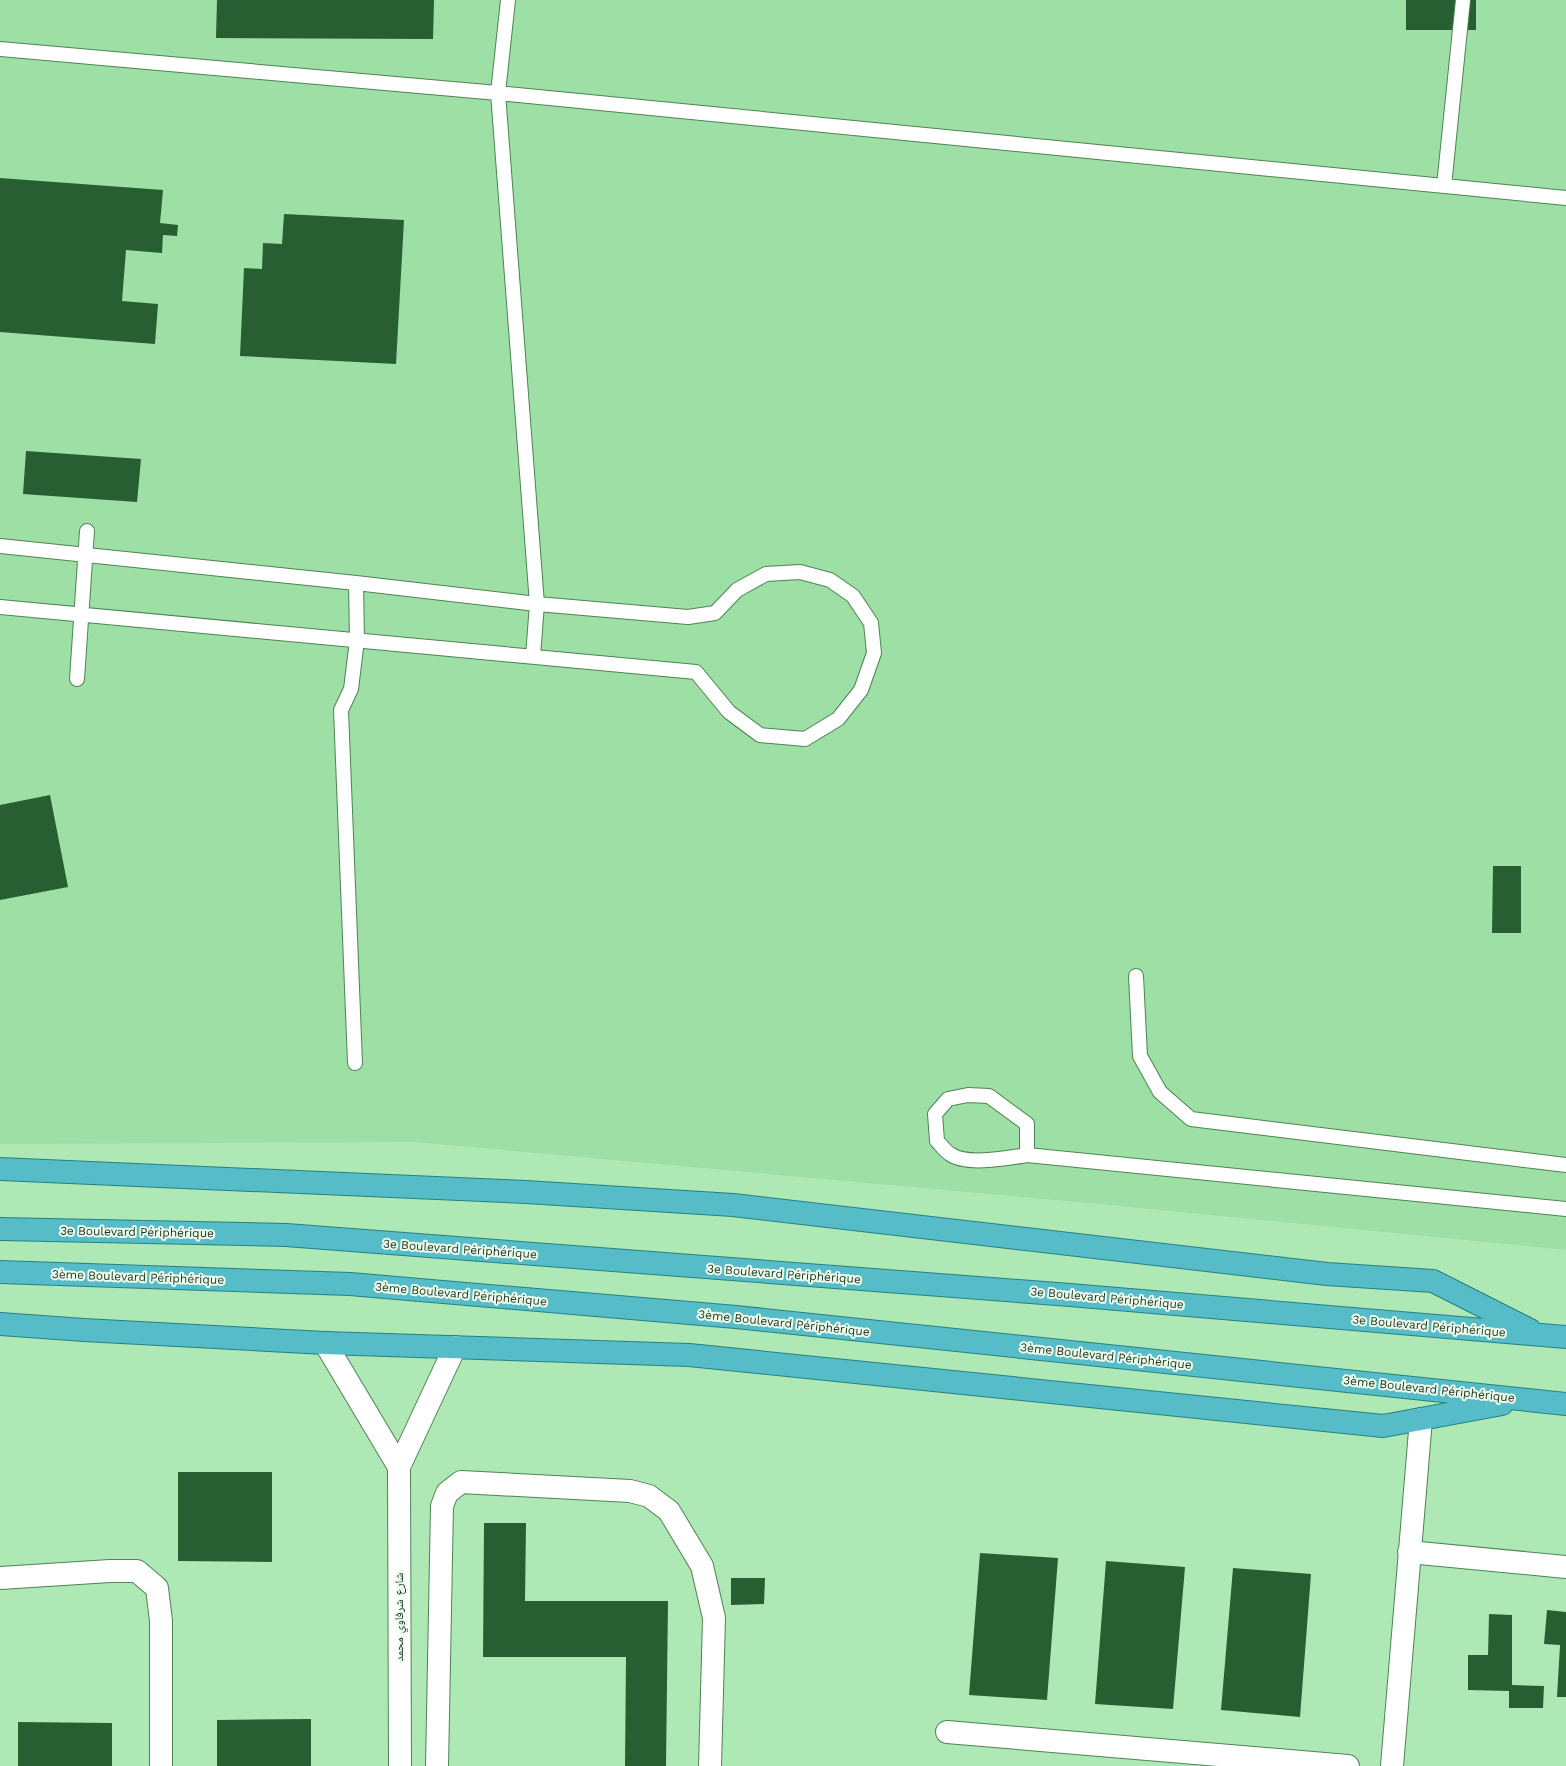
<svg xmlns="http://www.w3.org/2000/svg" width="1566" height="1766" font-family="'Work Sans','Noto Naskh Arabic',sans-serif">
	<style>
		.built { fill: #9ddfa5 }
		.building { fill: #285f32 }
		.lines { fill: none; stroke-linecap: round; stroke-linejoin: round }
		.service-casing { stroke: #4c8454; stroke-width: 16 }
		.minor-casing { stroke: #4c8454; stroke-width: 24 }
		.trunk-casing { stroke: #258184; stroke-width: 24 }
		.service { stroke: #fff; stroke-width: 14 }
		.minor { stroke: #fff; stroke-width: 22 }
		.trunk { stroke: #56bcc8; stroke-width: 22 }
		.labels { text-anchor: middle; stroke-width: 4; stroke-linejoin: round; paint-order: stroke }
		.street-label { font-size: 12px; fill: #1b321e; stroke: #edfeee }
	</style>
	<rect width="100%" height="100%" fill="#aee9b5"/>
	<path class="built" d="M0,0H1566V1250L1100,1204L415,1142L0,1144Z"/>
	<path class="building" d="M217,0H434L433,39L216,38Z
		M1406,0H1476V30H1406Z
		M0,178L163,190L160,223L178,225L177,236L163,235L162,253L126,250L122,301L158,304L155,344L0,332Z
		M284,214L404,220L396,364L240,356L244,268L262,269L263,243L282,244Z
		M26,451L141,459L137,502L23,494Z
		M50,795L68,887L0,900V805Z
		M1493,866H1521V933H1492Z
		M178,1472H272V1562L178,1561Z
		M484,1523H526L525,1601H668L666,1766H625L626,1657H483Z
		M980,1553L1058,1558L1047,1700L969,1695Z
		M1106,1561L1185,1567L1173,1709L1095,1704Z
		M1233,1568L1311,1574L1300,1717L1221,1710Z
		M731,1578H765L764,1604L731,1605Z
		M1547,1610L1566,1612V1697H1557L1560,1645L1544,1644Z
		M1489,1614L1512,1615V1685L1544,1686L1543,1708H1509V1691L1468,1690V1655H1488Z
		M311,1719V1766H217V1720Z
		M18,1722L112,1723V1766H18Z"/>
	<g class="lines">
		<defs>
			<path id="service" d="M508,0L498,93L537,604L533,656
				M0,49L498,93L1566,198
				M1444,186L1463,0
				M0,546L356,583L537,604L688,617L715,613L737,590L766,574L800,572L830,580L853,596L871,623L874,653L861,690L838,719L805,739L760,735L729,712L696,672L0,607
				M77,679L87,531
				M1136,976L1140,1056L1160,1092L1191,1119L1566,1165
				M355,1063L341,710L351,689L357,640L356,583
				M1027,1155V1124L989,1096L968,1095L948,1099L935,1114L937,1141C941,1145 945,1151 950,1154C966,1166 1008,1158 1027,1155L1566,1209"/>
			<path id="minor" d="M325,1343L399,1467
				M1409,1552L1566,1567
				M0,1578L110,1571H137L157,1588L161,1621V1766
				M947,1732L1348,1766
				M400,1766L399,1467L455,1347
				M437,1766L442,1506L447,1493L461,1482L630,1491L649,1496L669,1511L702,1566L714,1618L710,1766
				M1392,1766L1421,1419"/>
			<path id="trunk" d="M0,1169L526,1192L733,1205L1327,1274L1433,1281L1530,1330
				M0,1229L286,1235L1070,1295L1566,1337
				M0,1272L350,1284L736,1317L1566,1404
				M0,1324L84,1330L325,1343L689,1355L1383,1426L1502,1404"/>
		</defs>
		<use href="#service" class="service-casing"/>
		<use href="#minor" class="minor-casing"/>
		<use href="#trunk" class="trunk-casing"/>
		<use href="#service" class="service"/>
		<use href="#minor" class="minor"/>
		<use href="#trunk" class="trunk"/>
	</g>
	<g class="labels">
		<g class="street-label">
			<text transform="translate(137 1232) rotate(1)" y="4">3e Boulevard Périphérique</text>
			<text transform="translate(460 1249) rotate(4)" y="4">3e Boulevard Périphérique</text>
			<text transform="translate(784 1274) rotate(4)" y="4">3e Boulevard Périphérique</text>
			<text transform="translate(138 1277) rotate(2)" y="4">3ème Boulevard Périphérique</text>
			<text transform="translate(461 1294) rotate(5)" y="4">3ème Boulevard Périphérique</text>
			<text transform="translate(1107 1298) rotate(5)" y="4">3e Boulevard Périphérique</text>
			<text transform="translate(784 1323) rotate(6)" y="4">3ème Boulevard Périphérique</text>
			<text transform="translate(1429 1326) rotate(5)" y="4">3e Boulevard Périphérique</text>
			<text transform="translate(1106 1356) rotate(6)" y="4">3ème Boulevard Périphérique</text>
			<text transform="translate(1429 1389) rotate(6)" y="4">3ème Boulevard Périphérique</text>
			<text transform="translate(399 1617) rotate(-90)" y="4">شارع شرفاوي محمد</text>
		</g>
	</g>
</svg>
